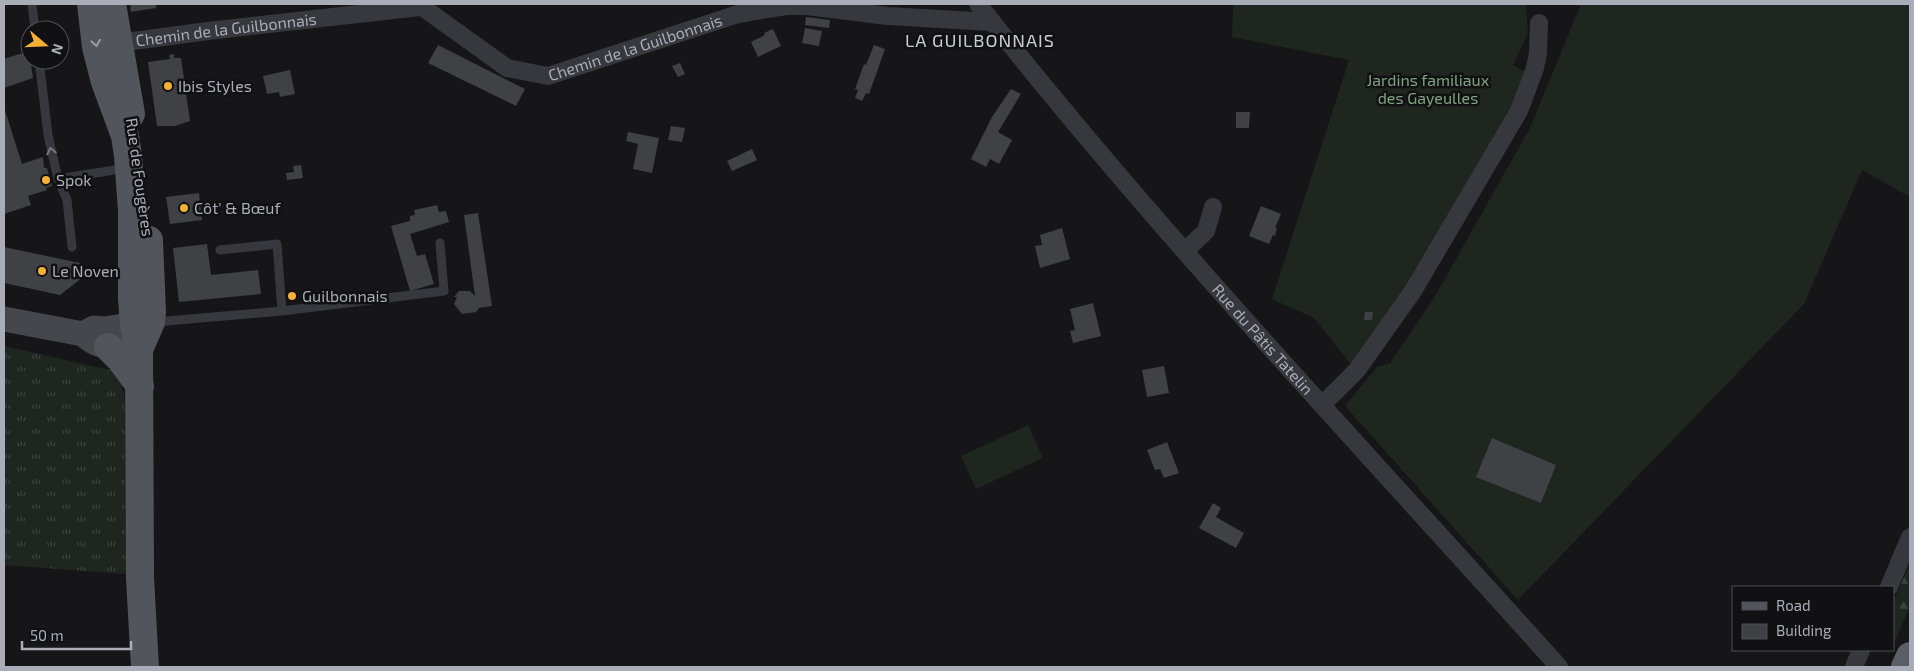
<svg xmlns="http://www.w3.org/2000/svg" width="1914" height="671" font-family="'Exo 2',sans-serif">
	<style>
		.grass { fill: url(#grass-tufts) }
		.forest { fill: url(#forest-firs) }
		.garden { fill: #1e261f }
		.building { fill: #404145 }
		.lines { fill: none; stroke-linecap: round; stroke-linejoin: round }
		.service { stroke: #37383d; stroke-width: 9 }
		.minor { stroke: #37383d; stroke-width: 18 }
		.secondary { stroke: #45474d; stroke-width: 25 }
		.primary { stroke: #53555c; stroke-width: 28 }
		.trunk { stroke: #5b5e65; stroke-width: 28 }
		.oneway { stroke: #979ba6 }
		.oneway2 { stroke: #757881 }
		.poi-dot { fill: #f2b134; stroke: #111113; stroke-width: 2 }
		.labels { text-anchor: middle; stroke-width: 5; stroke-linejoin: round; paint-order: stroke }
		.street-label { font-size: 16px; fill: #a8adb8; stroke: #111113 }
		.park-label { font-size: 16px; fill: #7fa381; stroke: #111113 }
		.poi-label { font-size: 16px; fill: #a8adb8; stroke: #111113; text-anchor: start }
		.neighbourhood-label { font-size: 18px; letter-spacing: 1px; fill: #c9ccd4; stroke: #111113 }
	</style>
	<defs>
		<pattern id="grass-tufts" width="24" height="20" patternUnits="userSpaceOnUse" patternTransform="scale(1.25)"><rect width="24" height="20" fill="#1e261f"/><path d="M3 7l-1-3M5 7V3M7 7l1-3M15 17l-1-3M17 17v-4M19 17l1-3" fill="none" stroke="#3c433d"/></pattern>
		<pattern id="forest-firs" width="22" height="20" patternUnits="userSpaceOnUse" patternTransform="scale(1.25)"><rect width="22" height="20" fill="#1e261f"/><path d="M5 1l3.5 6h-7zM16 11l3.5 6h-7z" fill="#3c433d"/></pattern>
	</defs>
	<rect width="100%" height="100%" fill="#161618"/>
	<path class="grass" d="M4,346L114,371L121,382L125,402L126,574L4,565Z"/>
	<path class="forest" d="M1910,564V606L1893,646V602Z"/>
	<path class="garden" d="M1233,4H1526L1528,33L1513,65L1525,72L1510,117L1414,282L1353,367L1314,318L1272,299L1349,60L1232,37Z
		M1570,4H1910V197L1862,170L1804,304L1518,600L1345,406L1377,367L1390,363L1434,298L1530,128L1580,6Z
		M1028,425L1043,458L976,489L961,456Z"/>
	<path class="building" d="M130,4H156V8L131,12Z
		M806,17L830,20L829,28L805,25Z
		M805,28L822,31L819,46L802,43Z
		M773,29L781,46L758,57L751,42L765,35L764,33Z
		M438,45L525,89L516,106L428,63Z
		M874,45L885,49L869,94L866,93L862,101L855,98L858,90L855,89L864,64L866,65Z
		M29,51L33,78L4,88V59Z
		M174,54V58H181L190,121L175,126H157L148,62L170,59L169,55Z
		M680,63L685,74L678,77L672,66Z
		M290,70L295,94L280,97L279,92L267,94L263,76Z
		M1011,89L1021,94L998,132L1012,140L999,164L990,159L986,167L971,159L992,117Z
		M4,107L22,164L43,157L44,168H47L52,186L46,188L47,190L28,196L31,205L4,214Z
		M1236,112H1250L1249,128H1236Z
		M671,126L685,128L682,142L668,140Z
		M628,132L659,138L652,173L633,169L638,144L626,141Z
		M752,149L757,160L732,171L727,161Z
		M301,165L303,178L287,180L286,173L294,172L293,166Z
		M199,193L202,220L170,224L166,197Z
		M437,205L439,212L446,211L449,222L410,234L417,256L425,254L434,284L410,291L391,226L410,221V216L415,215L414,210Z
		M1261,206L1281,214L1275,228H1277L1275,236L1273,235L1269,244L1249,236Z
		M478,213L492,306L479,308L476,312L462,314L454,304L457,297H454L459,291H470L475,296L464,215Z
		M1062,228L1070,259L1040,268L1035,246L1042,245L1040,235Z
		M207,244L211,275L258,270L261,294L179,302L173,248Z
		M4,247L80,263L82,278L60,295L4,283Z
		M1093,303L1101,336L1073,343L1070,331L1075,330L1070,309Z
		M1365,312H1373L1372,320H1364Z
		M1164,366L1169,393L1147,397L1142,370Z
		M1492,438L1556,465L1541,503L1476,477Z
		M1167,442L1179,473L1164,478L1160,469L1155,470L1147,450Z
		M1213,503L1221,508L1216,517L1244,533L1236,548L1199,528Z"/>
	<g class="lines">
		<path class="service" d="M32,4L35,30
			M39,60L48,135L58,179L127,168
			M58,179L67,200L72,247
			M282,311L444,291L440,243
			M155,322L282,311L277,244L220,250"/>
		<g class="minor">
			<path id="s1" d="M978,4C1160,235 1363,448 1559,667"/>
			<path id="s2" d="M118,43L208,31L420,7L425,9L507,68L548,76L738,14L786,6H807L888,16L992,22"/>
			<path d="M1185,251L1206,231L1213,207"/>
			<path d="M1323,404L1357,370L1413,291L1519,111L1535,68L1538,53L1539,23"/>
			<path d="M1889,587L1910,537"/>
			<path d="M1854,667L1861,650"/>
		</g>
		<path class="secondary" d="M4,319L83,334C96,347 110,349 127,343
			M83,334L94,328L105,329L134,324"/>
		<path class="primary" d="M91,4L96,47L105,82L125,136L128,156L132,210V299L134,324L139,349L140,578L145,667
			M112,4L131,114
			M141,345L151,322L152,312L149,240
			M108,347L120,359L140,386"/>
		<path class="trunk" d="M1905,667L1910,656"/>
	</g>
	<defs><path id="oneway-chevron" d="M-2-3.5L2.5 0L-2 3.5" fill="none" stroke-width="1.6" stroke-linecap="round" stroke-linejoin="round" transform="scale(1.25)"/></defs>
	<use class="oneway" href="#oneway-chevron" transform="translate(96 43) rotate(81)"/>
	<use class="oneway2" href="#oneway-chevron" transform="translate(51 151) rotate(-103)"/>
	<g class="poi-dot">
		<circle cx="168" cy="86" r="5"/>
		<circle cx="46" cy="180" r="5"/>
		<circle cx="184" cy="208" r="5"/>
		<circle cx="42" cy="271" r="5"/>
		<circle cx="292" cy="296" r="5"/>
	</g>
	<g class="labels">
		<g class="street-label">
			<text dy="6" stroke="none"><textPath href="#s2" startOffset="109">Chemin de la Guilbonnais</textPath></text>
			<text dy="6" stroke="none"><textPath href="#s2" startOffset="544">Chemin de la Guilbonnais</textPath></text>
			<text transform="translate(140 177) rotate(82)" y="6">Rue de Fougères</text>
			<text dy="6" stroke="none"><textPath href="#s1" startOffset="440">Rue du Pâtis Tatelin</textPath></text>
		</g>
		<g class="park-label">
			<text x="1428" y="86">Jardins familiaux<tspan x="1428" dy="18">des Gayeulles</tspan></text>
		</g>
		<g class="poi-label">
			<text x="178" y="92">Ibis Styles</text>
			<text x="56" y="186">Spok</text>
			<text x="194" y="214">Côt' &amp; Bœuf</text>
			<text x="52" y="277">Le Noven</text>
			<text x="302" y="302">Guilbonnais</text>
		</g>
		<g class="neighbourhood-label">
			<text x="980" y="47">LA GUILBONNAIS</text>
		</g>
	</g>
	<rect width="1914" height="671" fill="none" stroke="#a8adb8" stroke-width="10"/>
	<rect x="1732" y="586" width="162" height="65" fill="#111113" stroke="#4d4f55"/>
	<rect x="1742" y="602" width="25" height="8" fill="#53555c" stroke="#4d4f55"/>
	<text x="1776" y="611" font-size="15" fill="#a8adb8">Road</text>
	<rect x="1742" y="624" width="25" height="15" fill="#404145" stroke="#4d4f55"/>
	<text x="1776" y="636" font-size="15" fill="#a8adb8">Building</text>
	<g transform="translate(45 45) rotate(109)"><circle r="24" fill="#111113" stroke="#4d4f55"/>
	<path d="M0-4L9 19L0 12L-9 19Z" fill="#f2b134"/>
	<text y="-8" font-size="14" font-weight="bold" text-anchor="middle" fill="#a8adb8">N</text>
	</g>
	<path d="M22 641v8h109v-8" fill="none" stroke="#a8adb8" stroke-width="2.5"/>
	<text x="30" y="641" font-size="15" fill="#a8adb8" stroke="#111113" stroke-width="4" paint-order="stroke">50 m</text>
</svg>
